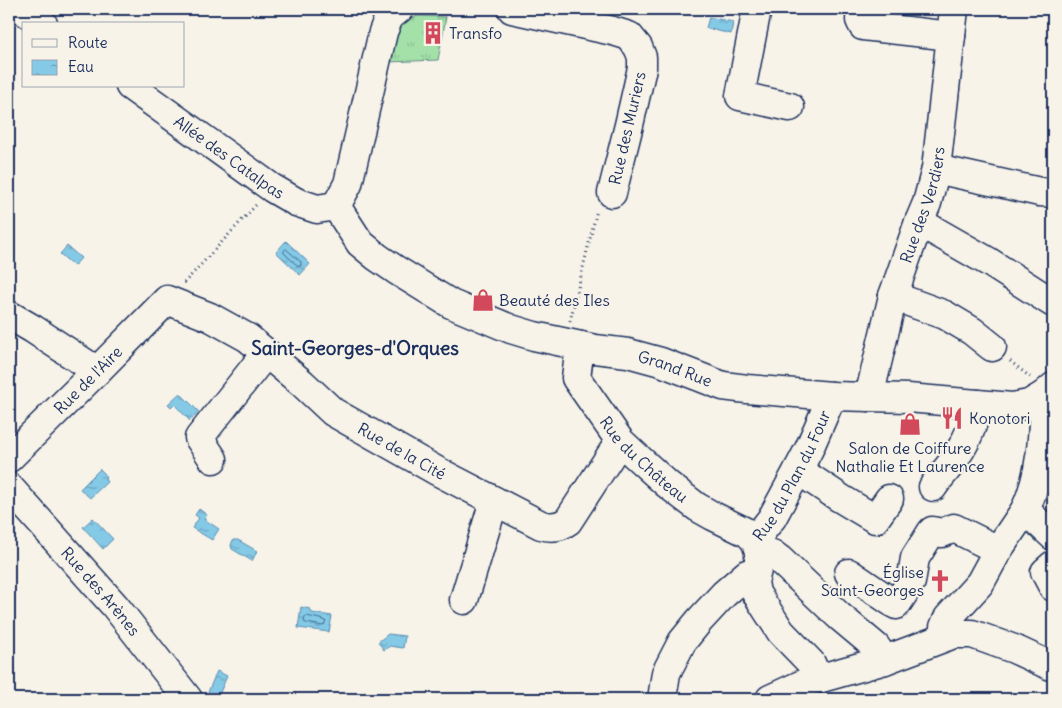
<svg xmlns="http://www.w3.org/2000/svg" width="1062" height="708" font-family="Delius,sans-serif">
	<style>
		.grass { fill: url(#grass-tufts); stroke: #5f8883 }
		.water { fill: url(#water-ripples); stroke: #5a8bb0 }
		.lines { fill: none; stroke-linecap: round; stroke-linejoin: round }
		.shore { stroke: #456d94; stroke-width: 1 }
		.minor-casing { stroke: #1b2f5e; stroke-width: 31 }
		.path { stroke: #1b2f5e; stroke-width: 3; stroke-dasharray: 1 4; stroke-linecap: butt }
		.minor { stroke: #f7f3e8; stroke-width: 28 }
		.labels { text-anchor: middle; stroke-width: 4; stroke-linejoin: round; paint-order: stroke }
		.poi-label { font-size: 16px; fill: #1b2f5e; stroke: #f7f3e8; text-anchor: start }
		.street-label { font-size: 16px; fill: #1b2f5e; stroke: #f7f3e8 }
		.quarter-label { font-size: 19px; font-weight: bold; fill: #1b2f5e; stroke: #f7f3e8 }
	</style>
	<defs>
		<pattern id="grass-tufts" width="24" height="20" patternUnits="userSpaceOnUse" patternTransform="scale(1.25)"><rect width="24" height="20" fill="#a3e1a8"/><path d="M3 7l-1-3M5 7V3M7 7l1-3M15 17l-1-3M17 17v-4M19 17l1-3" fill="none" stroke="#8cc193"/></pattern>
		<pattern id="water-ripples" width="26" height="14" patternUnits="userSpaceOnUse" patternTransform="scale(1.25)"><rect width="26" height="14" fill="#84c9e6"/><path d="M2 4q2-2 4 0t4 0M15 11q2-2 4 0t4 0" fill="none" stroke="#6ba4be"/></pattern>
	</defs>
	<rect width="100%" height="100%" fill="#f7f3e8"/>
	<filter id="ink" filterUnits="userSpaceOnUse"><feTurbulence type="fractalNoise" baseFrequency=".02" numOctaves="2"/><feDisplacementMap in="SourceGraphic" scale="10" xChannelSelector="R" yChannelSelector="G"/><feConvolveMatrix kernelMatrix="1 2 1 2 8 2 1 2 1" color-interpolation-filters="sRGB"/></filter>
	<g filter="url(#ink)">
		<path class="grass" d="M419,16L446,17L438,60L388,62C395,41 394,20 419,16Z"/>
		<path class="water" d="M709,17L733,22L731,34L706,28Z
			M286,241L310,264L300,275L276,252Z
			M67,246L81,258L74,266L60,254Z
			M180,393L199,412L190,421L174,404L171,407L168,404Z
			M100,469L106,475L105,479L107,482L90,498L80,489Z
			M199,509L207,515L204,519L219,529L212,540L192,528L199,518L195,515Z
			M93,518L113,539L103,549L83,527Z
			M233,540H238L257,551L252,561L232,549L231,545Z
			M301,607L310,609L312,613L332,616L329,632L298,628Z
			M388,634L405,636L403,648L390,646L384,650L378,642Z
			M217,671L227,676L218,697L208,692Z"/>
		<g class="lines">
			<path class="shore" d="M286,249L301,262V266H298L284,253V251Z
				M307,616L324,620L326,621L325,624L323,626L306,623L304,622L305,617Z"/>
			<defs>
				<g id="minor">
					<path d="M22,9L43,24"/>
					<path d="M512,9L613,31L629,36L638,47L642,57V68L629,125L612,193"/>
					<path d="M757,9L740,96L790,107"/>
					<path d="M861,9L860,20L863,26L951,36"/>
					<path id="s1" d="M130,86L272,188L296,202L317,209L336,206"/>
					<path d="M936,169L1040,192L1053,193"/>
					<path id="s2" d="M336,206L360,243L377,257L396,270L451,304L511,329L534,336L595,349L628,353L661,362L723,386L747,389L832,396L908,398L1012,407L1029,404L1044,395L1053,387"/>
					<path d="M336,206L348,184L383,32L389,17L399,9"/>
					<path d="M919,222L989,262L1053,303"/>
					<path d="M893,296L945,315L972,331L992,347"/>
					<path d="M9,315L33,329L97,371"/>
					<path id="s3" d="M580,346L576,378L620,441L635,455L667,484L697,507L713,516L748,533L755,540"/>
					<path id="s4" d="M869,397L893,296L919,222L927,203L936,169L954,9"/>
					<path id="s5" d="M9,458L97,371L167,300L210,317L248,338L302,383L333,412L437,471L541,525C551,528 560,527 568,521L620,441"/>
					<path d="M213,459L199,438L266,353"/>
					<path d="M798,470L840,498L875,519L889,499"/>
					<path id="s6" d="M9,487L115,606L188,699"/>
					<path d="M933,487C940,476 950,467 957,455C968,440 974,422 978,404"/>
					<path d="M1025,510L1053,536"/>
					<path d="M759,551L772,554L780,560L839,616L876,647L885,660"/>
					<path d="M1053,565L1045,572L1053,587"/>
					<path d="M849,573L896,605L911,582L915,558L932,531L942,533L954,528L998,550"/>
					<path d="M464,600L494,501"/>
					<path d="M944,637V627L948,618L980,583L998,550L1025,510C1042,474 1043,434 1044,395"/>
					<path id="s7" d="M818,679L811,663L781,632L756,593L754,582L759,562V551L755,540L772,518L798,470L809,449L832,396"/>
					<path d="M662,699L666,673L682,642L699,621L724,594L747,574L756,571"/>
					<path d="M770,699L807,682L885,660L954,634H972L1014,649L1053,667"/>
				</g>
			</defs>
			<use href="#minor" class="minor-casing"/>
			<path class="path" d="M184,283L256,205
				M570,321L597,210
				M1010,361L1030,377"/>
			<use href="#minor" class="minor"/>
		</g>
	</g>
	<defs>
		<symbol id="building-bare" viewBox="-9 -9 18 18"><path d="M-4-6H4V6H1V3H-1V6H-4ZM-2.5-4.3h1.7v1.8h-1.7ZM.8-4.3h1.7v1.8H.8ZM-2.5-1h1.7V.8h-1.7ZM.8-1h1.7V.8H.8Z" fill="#d1495b" stroke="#f7f3e8" stroke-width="2.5" paint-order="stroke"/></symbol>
		<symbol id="shop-bare" viewBox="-9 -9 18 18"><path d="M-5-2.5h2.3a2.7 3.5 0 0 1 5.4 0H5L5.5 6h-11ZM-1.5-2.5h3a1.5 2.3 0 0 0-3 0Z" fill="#d1495b" stroke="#f7f3e8" stroke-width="2.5" paint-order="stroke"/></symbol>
		<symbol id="restaurant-bare" viewBox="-9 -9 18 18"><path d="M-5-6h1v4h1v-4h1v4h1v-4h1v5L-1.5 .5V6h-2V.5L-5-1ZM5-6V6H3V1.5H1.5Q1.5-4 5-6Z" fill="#d1495b" stroke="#f7f3e8" stroke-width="2.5" paint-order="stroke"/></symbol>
		<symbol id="church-bare" viewBox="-9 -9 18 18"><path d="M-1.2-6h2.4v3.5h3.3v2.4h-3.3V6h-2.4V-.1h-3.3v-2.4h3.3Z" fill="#d1495b" stroke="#f7f3e8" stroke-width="2.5" paint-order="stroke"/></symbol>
	</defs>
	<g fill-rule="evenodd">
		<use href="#building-bare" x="417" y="17" width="32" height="32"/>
		<use href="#shop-bare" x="467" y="284" width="32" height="32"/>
		<use href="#restaurant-bare" x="936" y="402" width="32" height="32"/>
		<use href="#shop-bare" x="894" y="408" width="32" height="32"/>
		<use href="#church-bare" x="924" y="565" width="32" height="32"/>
	</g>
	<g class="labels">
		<g class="poi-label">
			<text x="449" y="39">Transfo</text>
			<text x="499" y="306">Beauté des Iles</text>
			<text x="969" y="424">Konotori</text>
			<text x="910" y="454" text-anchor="middle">Salon de Coiffure<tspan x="910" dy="18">Nathalie Et Laurence</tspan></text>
			<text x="924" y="578" text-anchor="end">Église<tspan x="924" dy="18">Saint-Georges</tspan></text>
		</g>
		<g class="street-label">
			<text transform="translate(627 128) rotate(-77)" y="6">Rue des Muriers</text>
			<text dy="6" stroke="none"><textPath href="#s1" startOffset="122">Allée des Catalpas</textPath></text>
			<text dy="6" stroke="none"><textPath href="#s4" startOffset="200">Rue des Verdiers</textPath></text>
			<text dy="6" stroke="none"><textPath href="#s2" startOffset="388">Grand Rue</textPath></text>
			<text dy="6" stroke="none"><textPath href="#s5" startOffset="111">Rue de l'Aire</textPath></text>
			<text dy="6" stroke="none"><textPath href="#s5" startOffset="505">Rue de la Cité</textPath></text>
			<text dy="6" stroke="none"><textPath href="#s3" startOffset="139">Rue du Château</textPath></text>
			<text dy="6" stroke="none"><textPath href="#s7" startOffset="236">Rue du Plan du Four</textPath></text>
			<text dy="6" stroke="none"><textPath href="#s6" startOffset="139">Rue des Arènes</textPath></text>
		</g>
		<g class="quarter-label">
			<text x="355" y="355">Saint-Georges-d'Orques</text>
		</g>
	</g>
	<rect width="1062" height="708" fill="none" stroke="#f7f3e8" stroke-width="30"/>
	<rect x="15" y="15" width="1032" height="678" fill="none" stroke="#1b2f5e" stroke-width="2" filter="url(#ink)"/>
	<rect x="22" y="22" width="162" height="65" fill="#f7f3e8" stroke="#9fa5b1"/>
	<rect x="32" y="39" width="25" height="8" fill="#f7f3e8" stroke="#9fa5b1"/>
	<text x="68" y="48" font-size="15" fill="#1b2f5e">Route</text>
	<rect x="32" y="60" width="25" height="15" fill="url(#water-ripples)" stroke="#9fa5b1"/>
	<text x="68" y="72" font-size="15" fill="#1b2f5e">Eau</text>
</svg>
